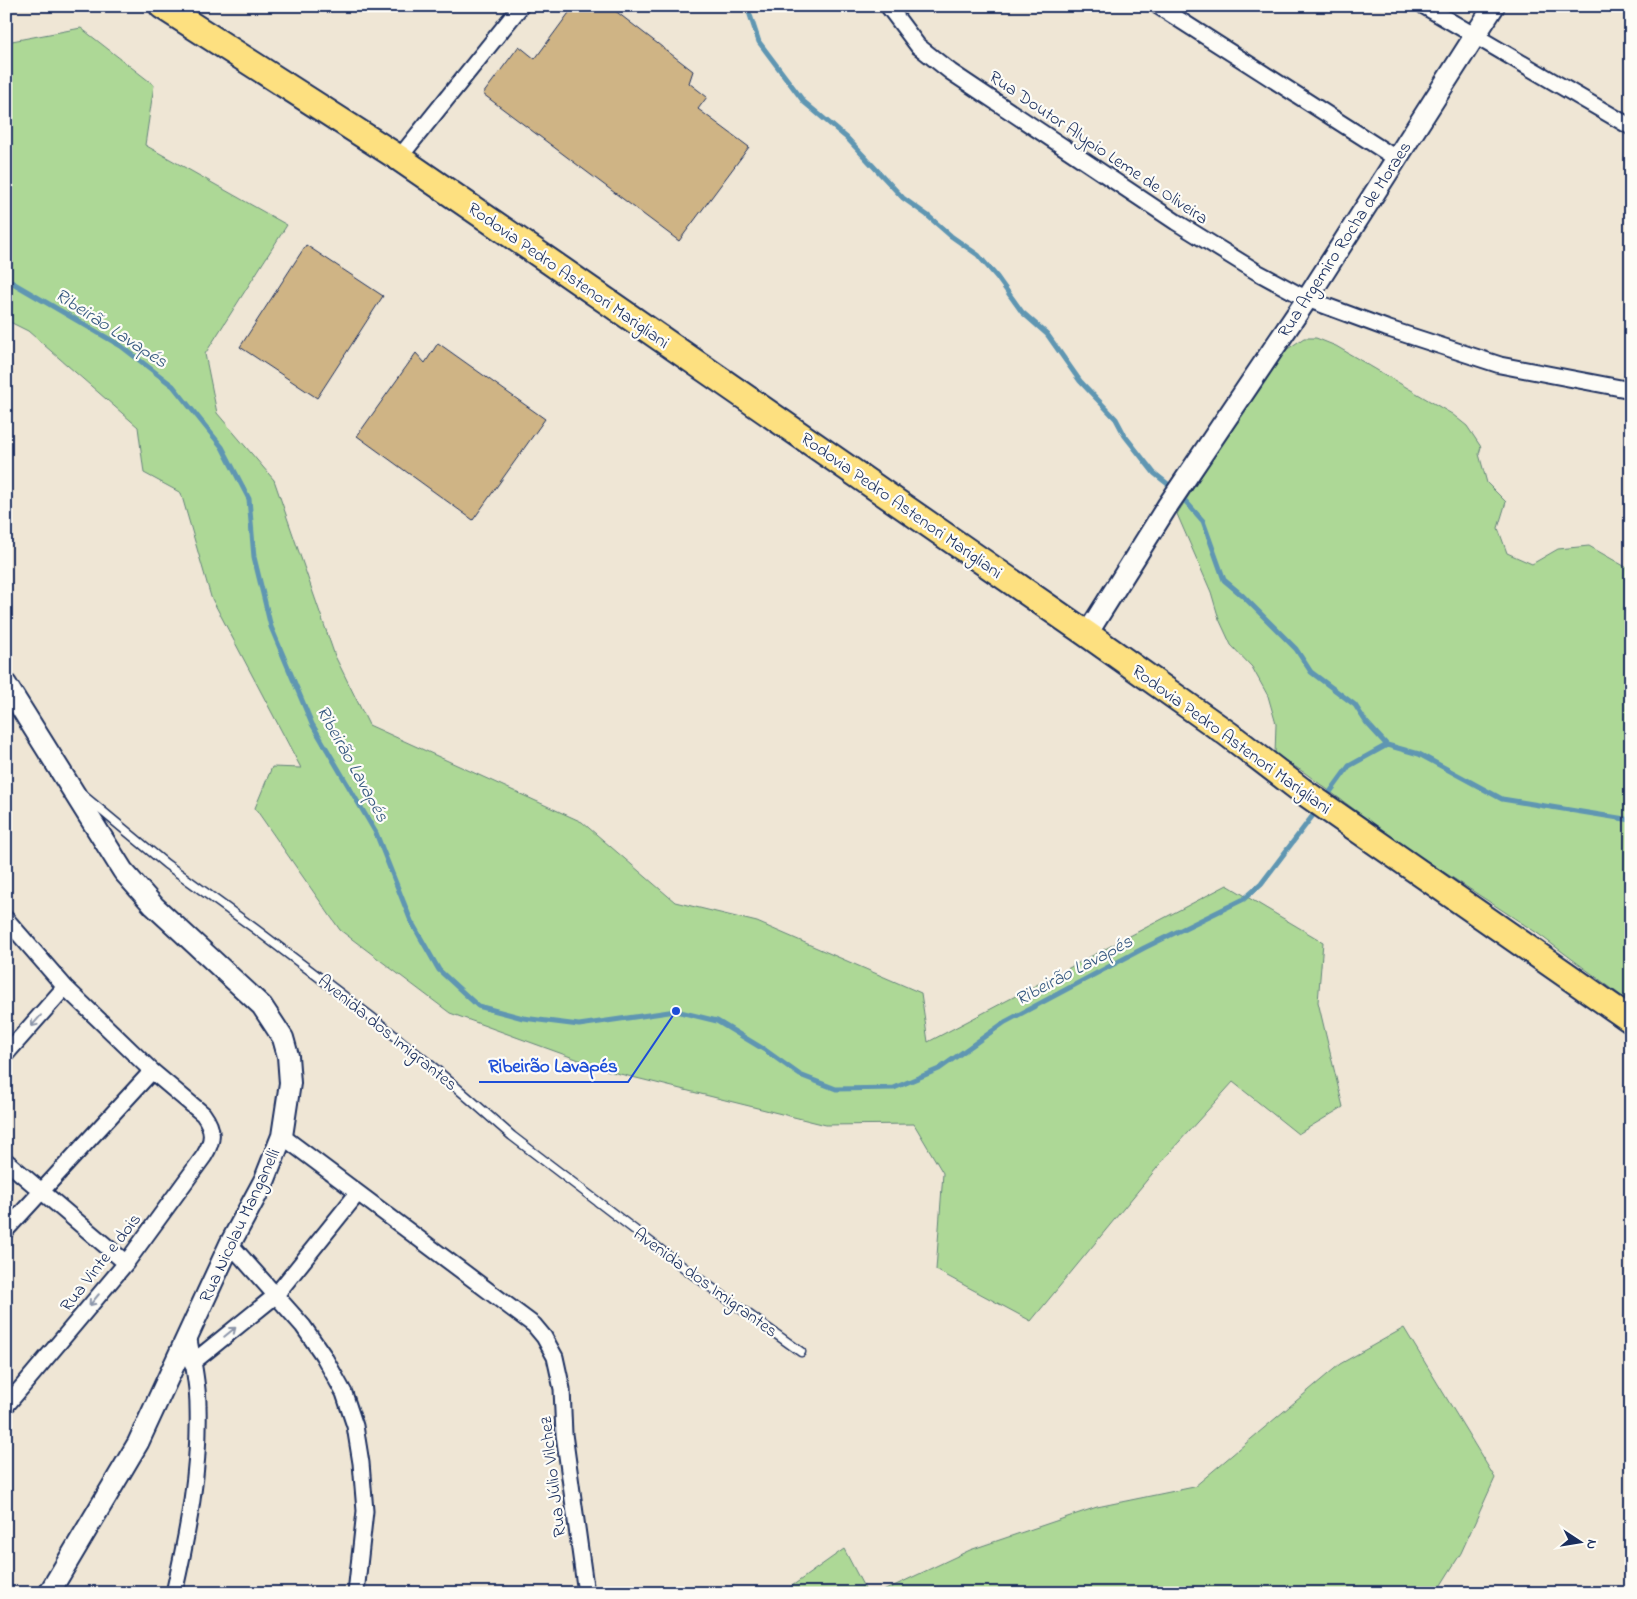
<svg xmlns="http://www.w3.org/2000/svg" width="1637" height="1599" font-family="'Indie Flower',sans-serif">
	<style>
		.green { fill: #add896; stroke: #64847a }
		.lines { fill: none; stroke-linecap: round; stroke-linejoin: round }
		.stream { stroke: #5f96b2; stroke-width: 5 }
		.building { fill: #cfb485; stroke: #1b2f5e }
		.service-casing { stroke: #1b2f5e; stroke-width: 11 }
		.minor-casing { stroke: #1b2f5e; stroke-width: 19 }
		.tertiary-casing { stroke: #1b2f5e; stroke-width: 24 }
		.primary-casing { stroke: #1b2f5e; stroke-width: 29 }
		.service { stroke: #fdfcf7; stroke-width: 8 }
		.minor { stroke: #fdfcf7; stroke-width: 15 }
		.tertiary { stroke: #fdfcf7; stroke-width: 20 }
		.primary { stroke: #fde080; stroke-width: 25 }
		.oneway { stroke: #8c96aa }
		.labels { text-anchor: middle; stroke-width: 4.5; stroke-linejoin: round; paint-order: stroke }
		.street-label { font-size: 18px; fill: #1b2f5e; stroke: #fdfcf7 }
		.water-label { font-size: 19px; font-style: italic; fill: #375a81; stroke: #fdfcf7 }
		.leader { fill: none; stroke: #1d4ed8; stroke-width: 2 }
		.callout-dot { fill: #1d4ed8; stroke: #fdfcf7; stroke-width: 2 }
		.callout-label { font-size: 19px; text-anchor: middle; font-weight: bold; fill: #1d4ed8; stroke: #fdfcf7; stroke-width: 4.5; stroke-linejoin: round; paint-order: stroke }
	</style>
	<rect width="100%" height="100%" fill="#efe6d5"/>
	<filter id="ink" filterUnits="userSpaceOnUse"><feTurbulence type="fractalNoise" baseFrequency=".02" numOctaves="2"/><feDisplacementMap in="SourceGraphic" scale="10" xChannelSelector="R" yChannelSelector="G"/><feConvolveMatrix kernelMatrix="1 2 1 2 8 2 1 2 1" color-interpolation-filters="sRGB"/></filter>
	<g filter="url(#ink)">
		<path class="green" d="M81,28L154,85L145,145L287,225L205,354L217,413L274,480L335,656L369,725L582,822L675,902L757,922L921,993L928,1042L1227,885L1323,942L1318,1002L1343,1107L1298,1134L1233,1082L1170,1152L1031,1321L936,1270L943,1173L914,1124L826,1125L612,1072L450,1013L340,930L255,808L272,767L301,768L211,597L181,493L144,473L138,427L28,331L6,320V51L12,41Z
			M1304,338H1316L1336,346L1452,414L1467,426L1481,447L1479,454L1487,483L1506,502L1498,528L1507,553L1532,564L1558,549L1589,546L1631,570V1003L1537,933L1401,844L1305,773L1275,754L1276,724L1268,696L1252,667L1231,645L1219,619L1211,592L1177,514L1266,374L1286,350Z
			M1404,1328L1495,1478L1461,1553L1436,1593H879L970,1550L1097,1507L1194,1487L1340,1364Z
			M844,1549L867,1593H782Z"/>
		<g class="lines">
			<path class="stream" d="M747,6L759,42L804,102L847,138L903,198L927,215L951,236L978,255L997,277L1022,312L1047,334L1080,381L1116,419L1125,436L1154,473L1174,489
				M6,279L121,346L173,386L222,447L249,499L254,557L271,627L312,724L376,833L411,921L439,970L478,1006L523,1018L579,1025L676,1011L717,1021L765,1050L800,1075L836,1089L894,1088L939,1069L1005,1022L1144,948L1244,899L1261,884L1317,810
				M1180,495L1203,521L1224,580L1243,596L1296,649L1311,672L1355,705L1366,722L1387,745
				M1325,799L1349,766L1387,745L1419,754L1502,799L1631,820"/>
		</g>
		<path class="building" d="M574,6L586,11L589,6H609L693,71L689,83L707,97L698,109L749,147L679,241L483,94L519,46L535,59Z
			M306,245L383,296L317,398L240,347Z
			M438,343L545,419L473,520L357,436L416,353L425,363Z"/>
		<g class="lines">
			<defs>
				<path id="service" d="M84,796L166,864L254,928L374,1019L433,1067L512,1136L691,1273L801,1352"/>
				<path id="minor" d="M888,6L918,46L951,72L1176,222L1257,272L1307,299L1386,328L1500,365L1631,390
					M1158,6L1397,159
					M1424,6L1631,127
					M399,158L521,6
					M6,919L65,987L152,1071L203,1114C214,1129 214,1140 204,1156L126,1263L6,1406
					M6,1054L65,987
					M282,1136L534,1325L544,1337L555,1357L562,1389L564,1434L586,1593
					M6,1161L126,1263
					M6,1230L152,1071
					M230,1244L303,1326L323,1355L344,1393L355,1426L361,1463L365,1511L356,1593
					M192,1363L275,1296L357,1194
					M174,1593C188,1532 200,1469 198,1406C198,1382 192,1358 188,1334"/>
				<path id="tertiary" d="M1087,634L1168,505L1307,299L1494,6
					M6,684L123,871L154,906L262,1006L283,1038L288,1056L290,1083L282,1136L265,1179L230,1244L138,1443L49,1593"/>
				<path id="primary" d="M162,6L399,158L549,261L1087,634L1228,734L1301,790L1631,1020"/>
			</defs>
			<use href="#service" class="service-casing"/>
			<use href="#minor" class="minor-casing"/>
			<use href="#tertiary" class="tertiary-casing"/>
			<use href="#primary" class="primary-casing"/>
			<use href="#service" class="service"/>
			<use href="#minor" class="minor"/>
			<use href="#tertiary" class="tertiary"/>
			<use href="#primary" class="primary"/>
		</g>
		<defs><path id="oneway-shaft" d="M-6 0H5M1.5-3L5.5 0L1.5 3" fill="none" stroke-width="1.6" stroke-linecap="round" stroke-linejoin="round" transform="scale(1.25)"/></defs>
		<g class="oneway">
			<use href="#oneway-shaft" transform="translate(36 1021) rotate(131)"/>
			<use href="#oneway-shaft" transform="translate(94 1300) rotate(130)"/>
			<use href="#oneway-shaft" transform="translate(230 1332) rotate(-39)"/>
		</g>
	</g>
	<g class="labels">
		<g class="street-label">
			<text transform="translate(1099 147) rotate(34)" y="6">Rua Doutor Alypio Leme de Oliveira</text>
			<text transform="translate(1344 239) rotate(-57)" y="6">Rua Argemiro Rocha de Moraes</text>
			<text transform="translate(569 275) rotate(35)" y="6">Rodovia Pedro Astenori Marigliani</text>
			<text transform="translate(902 505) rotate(35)" y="6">Rodovia Pedro Astenori Marigliani</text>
			<text transform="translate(1232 739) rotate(36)" y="6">Rodovia Pedro Astenori Marigliani</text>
			<text transform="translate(388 1032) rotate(39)" y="6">Avenida dos Imigrantes</text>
			<text transform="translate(239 1225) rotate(-65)" y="6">Rua Nicolau Manganelli</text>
			<text transform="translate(100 1262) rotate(-52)" y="6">Rua Vinte e dois</text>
			<text transform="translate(706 1282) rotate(36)" y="6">Avenida dos Imigrantes</text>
			<text transform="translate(552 1477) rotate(-97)" y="6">Rua Júlio Vilchez</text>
		</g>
		<g class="water-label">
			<text transform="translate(112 327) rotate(33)" y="7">Ribeirão Lavapés</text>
			<text transform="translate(354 763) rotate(61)" y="7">Ribeirão Lavapés</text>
			<text transform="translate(1073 969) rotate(-28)" y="7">Ribeirão Lavapés</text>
		</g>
	</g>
	<path class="leader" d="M676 1011L628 1082H479"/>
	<circle class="callout-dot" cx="676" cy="1011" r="5"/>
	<g class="callout-label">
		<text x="553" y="1072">Ribeirão Lavapés</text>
	</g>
	<rect width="1637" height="1599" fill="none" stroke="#fdfcf7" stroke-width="25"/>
	<rect x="12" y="12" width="1612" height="1574" fill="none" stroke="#1b2f5e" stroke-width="2" filter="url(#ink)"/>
	<g transform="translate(1580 1542) rotate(102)" stroke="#fdfcf7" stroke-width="4" paint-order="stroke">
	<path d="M0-4L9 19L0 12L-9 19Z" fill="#1b2f5e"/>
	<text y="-8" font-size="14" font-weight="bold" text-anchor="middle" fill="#1b2f5e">N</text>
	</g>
</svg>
